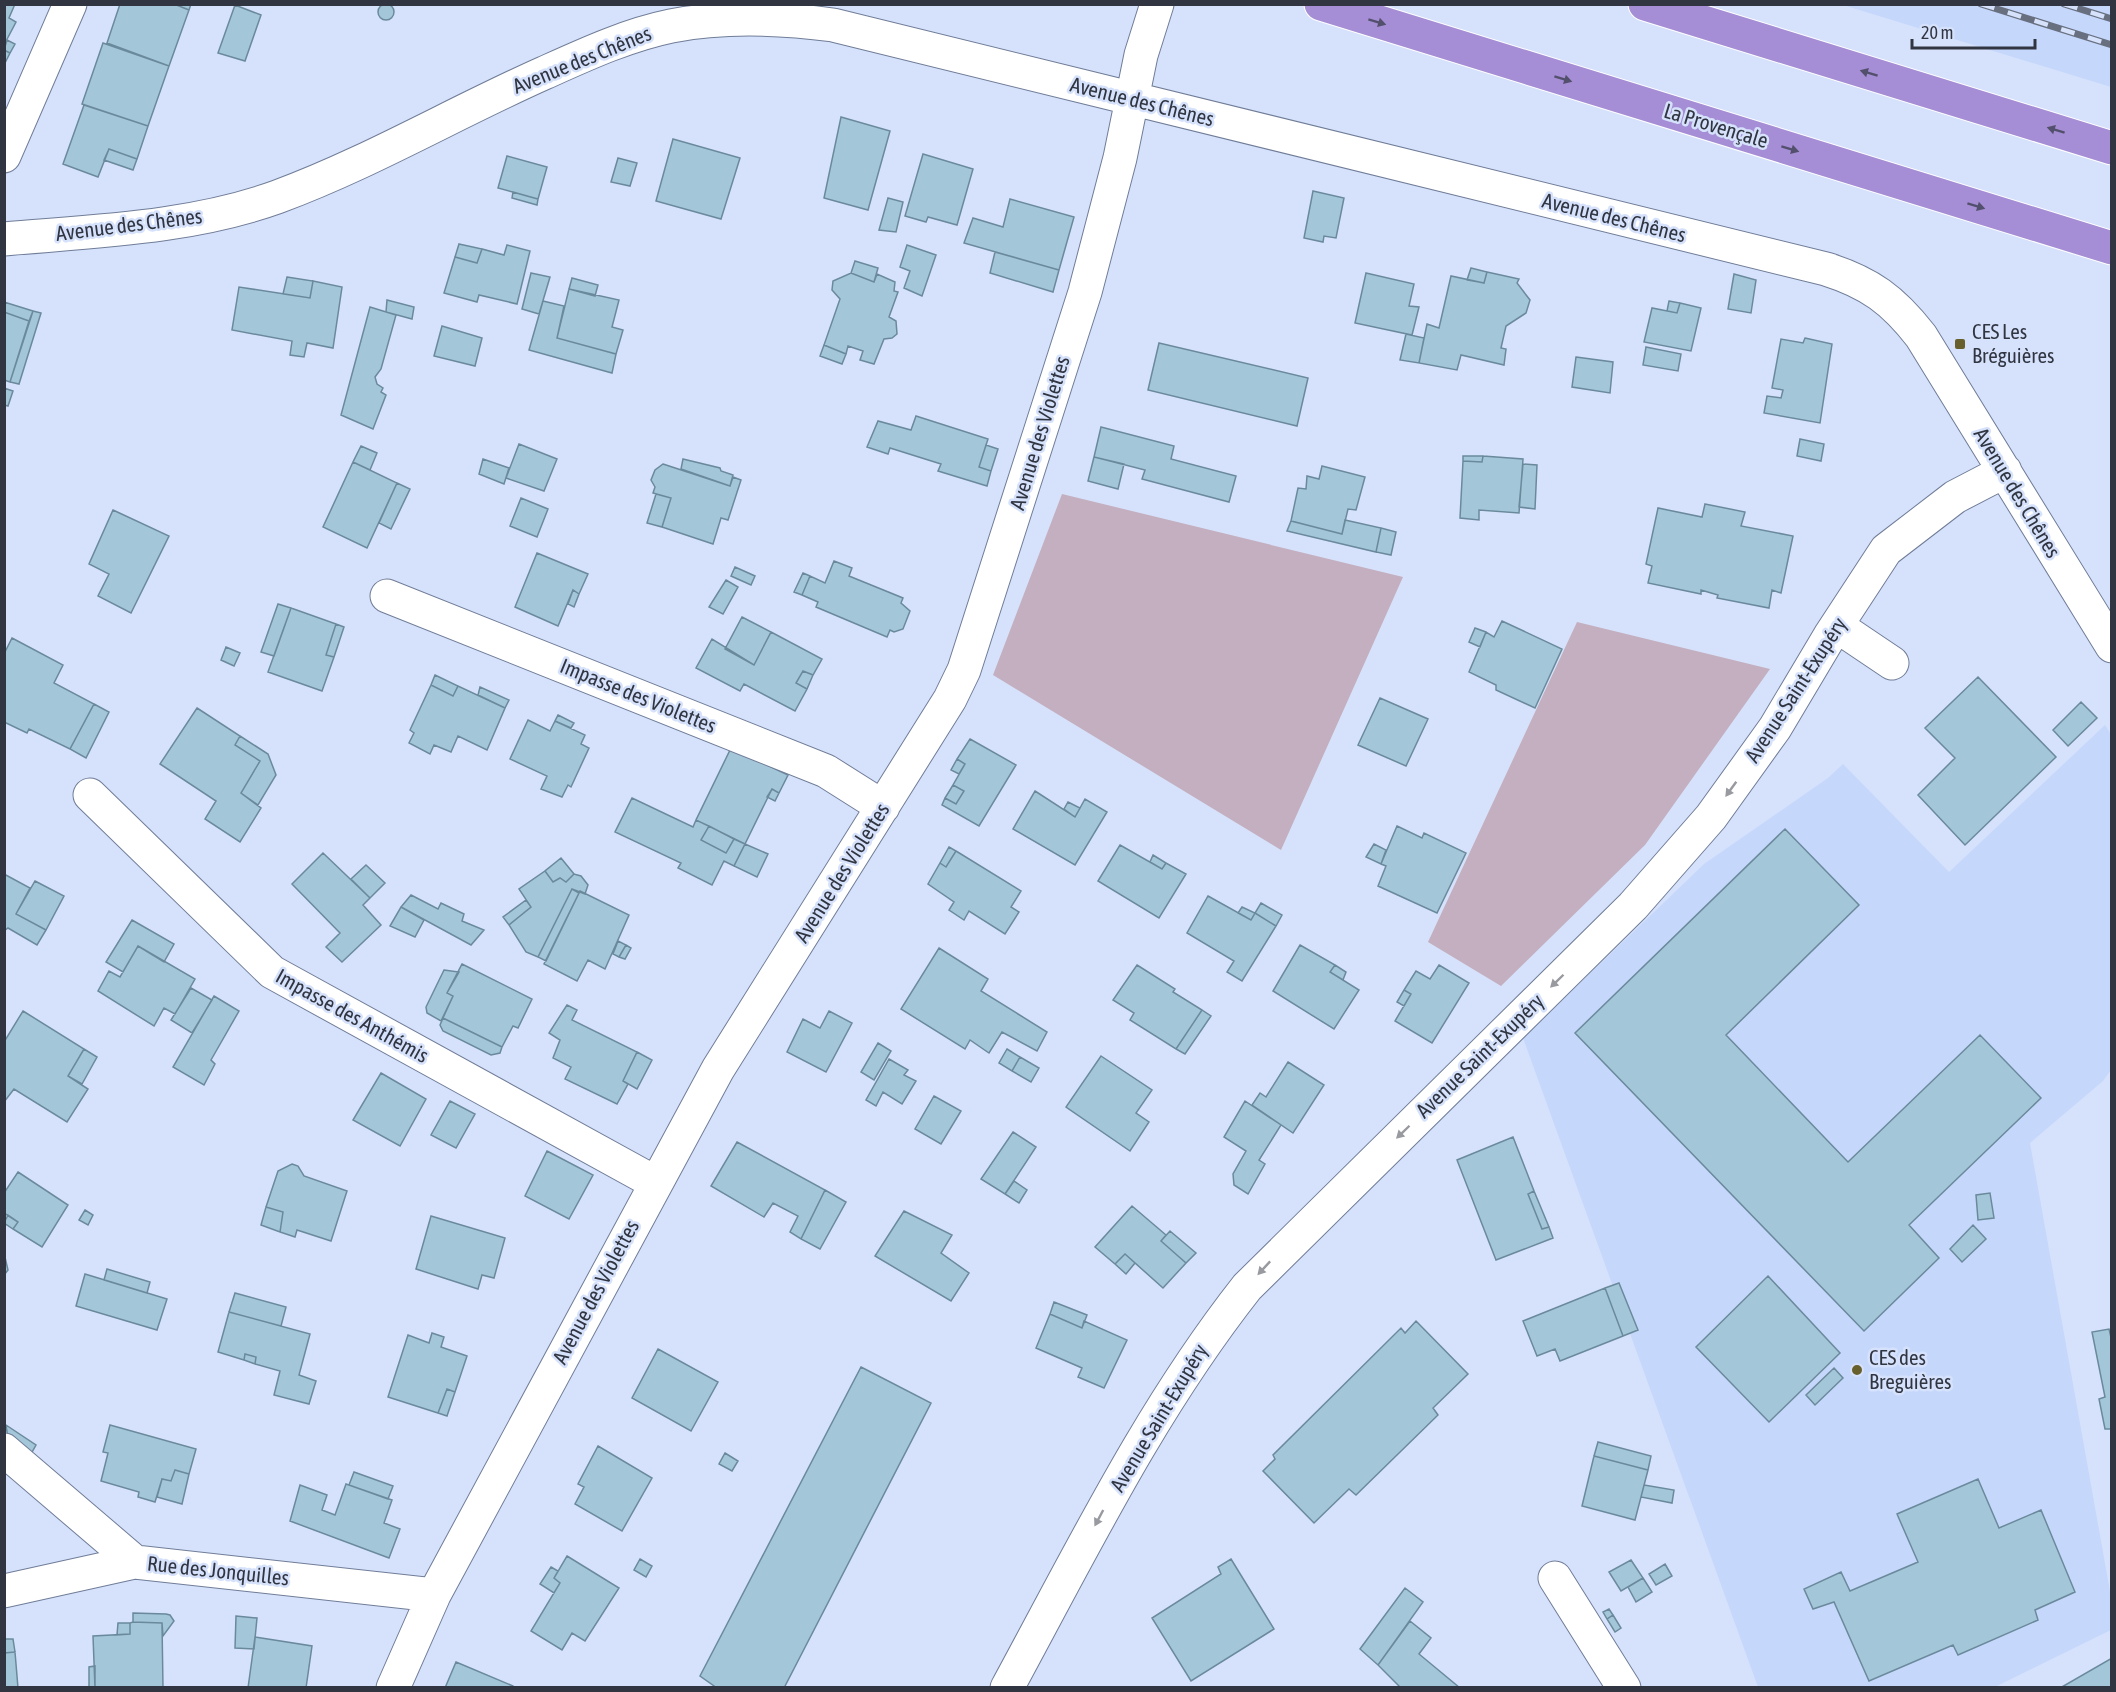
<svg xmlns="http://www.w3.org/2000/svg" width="2116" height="1692" font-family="'Asap Condensed',sans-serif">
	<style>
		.built { fill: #c6d7fc }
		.green { fill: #c3afbf }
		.building { fill: #a4c6d9; stroke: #6a8a9c; stroke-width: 1.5 }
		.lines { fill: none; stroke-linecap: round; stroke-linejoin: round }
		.minor-casing { stroke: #707d98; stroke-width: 35 }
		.highway-casing { stroke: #fff; stroke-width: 35 }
		.minor { stroke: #fff; stroke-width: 33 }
		.highway { stroke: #a58ed5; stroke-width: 33 }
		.rail-casing { stroke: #687080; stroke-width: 7 }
		.rail { stroke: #d6e2fb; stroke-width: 4.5; stroke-dasharray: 14; stroke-linecap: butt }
		.oneway { fill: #53506d }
		.oneway2 { fill: #989aa0 }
		.poi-dot { fill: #675f2c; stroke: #d6e2fb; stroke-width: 2 }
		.labels { text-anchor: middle; stroke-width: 5; stroke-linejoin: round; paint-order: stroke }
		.street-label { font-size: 21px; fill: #303541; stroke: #d6e2fb }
		.poi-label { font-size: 21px; fill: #303541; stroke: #d6e2fb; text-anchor: start }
	</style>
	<rect width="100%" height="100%" fill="#d6e2fb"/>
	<path class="built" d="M1843,5H2111V87Z
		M2105,725L2112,736L2111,1070L2103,1081L2030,1143L2111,1597V1630L1995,1687H1758L1523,1038L1704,864L1828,778L1843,764L1949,872Z"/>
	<path class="green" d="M1062,494L1403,577L1281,850L993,675Z
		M1577,622L1770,669L1645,845L1501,986L1428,942Z"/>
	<path class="building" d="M378 12a8 8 0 1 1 16 0a8 8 0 1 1-16 0Z
		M4,4H15L9,18L16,22L4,45Z
		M120,4H174L189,10L169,66L107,43Z
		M174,4H191L189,10Z
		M235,5L261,15L245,61L218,53Z
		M7,40L15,44L10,53L4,50Z
		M103,43L169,66L148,126L82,104Z
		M4,50L10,53L4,65Z
		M84,105L148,126L137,159L109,149L98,177L63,164Z
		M841,117L890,131L868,210L824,198Z
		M673,139L740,158L721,219L656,201Z
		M109,149L137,159L133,170L104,160Z
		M923,154L973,169L957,225L928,217L926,222L905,216Z
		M507,156L547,167L538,199L498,188Z
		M618,158L637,163L630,186L611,182Z
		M1313,191L1344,198L1336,238L1324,236L1323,242L1304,238Z
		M513,192L538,199L537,205L512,198Z
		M888,198L903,202L896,232L879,230Z
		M1010,199L1074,217L1059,270L964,243L973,218L1003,227Z
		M459,244L482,249L477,263L455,257Z
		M507,245L530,251L517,304L479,295L477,302L444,293L455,257L477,263L482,249L504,255Z
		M907,245L936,255L922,296L904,288L910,271L900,267Z
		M995,252L1059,270L1053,292L990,273Z
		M855,261L878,268L874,282L851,273Z
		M1471,268L1487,272L1484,283L1467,280Z
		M1487,272L1519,279L1517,283L1530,300L1526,313L1506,326L1501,348L1506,349L1504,365L1461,355L1457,370L1419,363L1427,324L1439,328L1451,276L1484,283Z
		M531,273L550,277L539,314L522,309Z
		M851,273L874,282L877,274L895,282L894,291L898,292L889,317L896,321L897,334L892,338L884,339L874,364L860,360L863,351L848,346L846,354L824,345L840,299L832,290L833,281Z
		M1366,273L1414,284L1409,306L1419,307L1412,335L1355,323Z
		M1734,274L1756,280L1751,313L1728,309Z
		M287,277L313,281L310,298L283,294Z
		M572,278L598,285L595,296L569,289Z
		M313,281L342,287L333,348L307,343L304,357L290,355L292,341L232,330L239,287L310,298Z
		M569,289L619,300L612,327L623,330L616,354L557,338Z
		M387,300L414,307L412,319L386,312Z
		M543,301L564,306L557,338L616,354L612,373L529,350Z
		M1669,301L1680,303L1677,313L1667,311Z
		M4,302L33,311L29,321L4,312Z
		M1680,303L1701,308L1691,351L1644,342L1652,308L1677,313Z
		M370,307L396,315L381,369L375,377L377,384L383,388L381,392L386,395L373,429L341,415Z
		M33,311L41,313L19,384L10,382Z
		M4,312L29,321L10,382L4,380Z
		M442,326L482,338L475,366L434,356Z
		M1406,334L1424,338L1419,363L1400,360Z
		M1805,338L1832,344L1820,423L1764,413L1767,396L1781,398L1783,390L1772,388L1781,339L1803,343Z
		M1159,343L1308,378L1297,426L1148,390Z
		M824,345L846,354L842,364L820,356Z
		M1646,347L1681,354L1678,371L1643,365Z
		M1576,357L1613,362L1610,393L1572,387Z
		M4,388L13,391L8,406L4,405Z
		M916,416L988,439L979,467L991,471L987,486L938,471L941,464L890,448L888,454L867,447L878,421L911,430Z
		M1101,427L1174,446L1171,459L1236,476L1229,502L1142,479L1145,470L1094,457Z
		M1800,439L1824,444L1821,461L1797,456Z
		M519,444L557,459L544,491L506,478Z
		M986,445L998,449L991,471L979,467Z
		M361,446L377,453L370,470L353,462Z
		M1463,456H1483L1482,462L1463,461Z
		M1483,456L1523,459L1519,513L1479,510V520L1460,518L1463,461L1482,462Z
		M1094,457L1124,464L1118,489L1088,481Z
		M483,459L509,468L504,484L479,474Z
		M683,459L720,468L721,471L733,475L730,486L681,469Z
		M353,462L397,483L367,548L323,527Z
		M663,464L730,486L733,477L741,480L728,520L721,518L713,544L662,527L671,498L653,493L655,487L651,480L655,470Z
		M1523,464L1537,465L1535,509L1519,507Z
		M1322,466L1365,477L1356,510L1348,509L1342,534L1291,521L1298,488L1306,489L1307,476L1319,479Z
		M397,483L410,489L391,529L379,523Z
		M656,494L671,498L662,527L647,523Z
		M521,498L548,509L537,537L510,526Z
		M1705,504L1745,512L1741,526L1793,536L1781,593L1772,590L1769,608L1717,598L1718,595L1701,590V594L1648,583L1652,566L1646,564L1658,508L1702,517Z
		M113,510L169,536L131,613L98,596L109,574L89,564Z
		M1345,520L1381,528L1376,552L1287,531L1291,521L1342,534Z
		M1381,528L1396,532L1391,555L1376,552Z
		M537,553L588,574L579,594L573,590L558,626L515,607Z
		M834,561L852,568L849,576L903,598L901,603L910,611L903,629L894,632L890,630L887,637L816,607L818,602L802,595L810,576L825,583Z
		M735,567L755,576L751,585L731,576Z
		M803,573L810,576L802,595L794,592Z
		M726,580L738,587L723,614L709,607Z
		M573,590L579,594L574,607L568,604Z
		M278,604L291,608L274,656L261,652Z
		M291,608L336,624L326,655L334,657L322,691L268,672Z
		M742,617L771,632L754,665L725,649Z
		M1502,621L1562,649L1535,708L1496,690V685L1469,672L1486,632L1494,637Z
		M336,624L344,627L334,657L326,655Z
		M1475,628L1486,632L1480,647L1469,642Z
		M771,632L822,659L813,675L803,671L796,683L807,689L795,711L744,684L740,691L696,668L712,639L754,665Z
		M12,638L63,665L54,683L94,704L70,749L29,729L27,733L4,722V654Z
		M226,647L240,653L234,666L221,660Z
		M803,671L813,675L807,689L796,683Z
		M435,675L458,686L453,696L431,685Z
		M1978,677L2056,757L1965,845L1918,795L1955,758L1925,728Z
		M431,685L453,696L458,686L505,708L487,750L458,736L451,752L434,745L430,754L409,743L414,733L410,730Z
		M480,687L509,700L505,708L478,695Z
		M1380,698L1428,719L1406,766L1358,745Z
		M2081,702L2097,718L2068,746L2053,730Z
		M94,704L109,712L86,758L70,749Z
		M197,708L240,736L235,745L260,761L241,793L261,808L240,842L205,819L216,801L160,764Z
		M558,715L574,723L571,728L555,721Z
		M528,720L550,731L555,721L585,735L581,744L589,748L571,787L568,785L562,797L541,789L547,776L510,759Z
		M240,736L268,754L276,775L258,805L241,793L260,761L235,745Z
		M970,739L1016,765L979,826L942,805L945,798L956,804L964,791L953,785L965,764L957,759Z
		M731,748L788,775L779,793L772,789L745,844L696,820Z
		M957,759L965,764L959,774L951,770Z
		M953,785L964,791L956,804L945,798Z
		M772,789L779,793L775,801L767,797Z
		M1035,791L1075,817L1085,799L1107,812L1075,865L1013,829Z
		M632,798L693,827L696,820L709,826L701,840L726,853L734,839L745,844L734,866L724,861L712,885L678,868L681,863L615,832Z
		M1068,802L1080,808L1075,817L1064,809Z
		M709,826L734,839L726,853L701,840Z
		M1397,826L1422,838L1424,833L1466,853L1437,913L1378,886L1386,866L1381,864Z
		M1785,829L1859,905L1726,1035L1848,1162L1980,1035L2041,1098L1909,1225L1939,1258L1864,1331L1575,1033Z
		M745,844L768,854L757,877L734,866Z
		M1374,844L1386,850L1381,864L1366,857Z
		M1120,845L1162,869L1166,863L1186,874L1159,918L1098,881Z
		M949,847L956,851L946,867L940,863Z
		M956,851L1021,891L1011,907L1019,912L1005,934L969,911L964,920L949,910L954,902L928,884L940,863L946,867Z
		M323,853L370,898L363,905L381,925L342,962L326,947L340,933L292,884Z
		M1153,855L1166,863L1162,869L1150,862Z
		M561,858L574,874L566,882L560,878L553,882L545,871Z
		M366,865L385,883L370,898L351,879Z
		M545,871L553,882L560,878L566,882L574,874L581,876L588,885L585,894L572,889L538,957L526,952L509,925L531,907L519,889Z
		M4,874L30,888L16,914L46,930L37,945L8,928L4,931Z
		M35,881L64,896L46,930L16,914Z
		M572,889L579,893L546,961L538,957Z
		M580,891L629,915L605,969L588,960L577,981L544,964Z
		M411,895L438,909L441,903L464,914L462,921L484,930L471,945L401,907Z
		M1208,896L1251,920L1255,913L1276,926L1242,981L1227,972L1234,961L1187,933Z
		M526,900L531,907L509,925L503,917Z
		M1261,903L1282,915L1276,926L1255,913Z
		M401,907L424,920L415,937L390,926Z
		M1242,907L1255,913L1251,920L1238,913Z
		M132,920L174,944L164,962L138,946L123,972L106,962Z
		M618,941L626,945L619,957L613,954Z
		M626,945L631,948L625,959L619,957Z
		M1300,945L1335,965L1330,972L1359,990L1334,1029L1273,991Z
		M138,946L195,979L175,1014L164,1008L154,1026L98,991L109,971L120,977Z
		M939,948L988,979L981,991L1047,1032L1037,1051L1002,1032L989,1053L970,1040L965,1049L901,1009Z
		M462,964L532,999L518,1028L513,1026L502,1047L443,1018L453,996L447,993Z
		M1137,965L1175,989L1173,992L1202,1010L1176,1049L1130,1020L1134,1013L1113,1000Z
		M1335,965L1346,972L1343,980L1330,972Z
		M1439,965L1469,983L1432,1043L1395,1021L1411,994L1404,990L1416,971L1430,979Z
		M444,970L459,972L447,993L453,996L441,1021L427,1013L426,1007Z
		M191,988L212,1000L192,1033L171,1020Z
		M1404,990L1411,994L1404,1006L1397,1002Z
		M214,996L239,1011L211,1060L215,1064L204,1085L173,1067Z
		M567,1005L577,1010L572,1020L637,1052L623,1081L628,1084L617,1104L565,1079L571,1067L553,1058L560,1040L549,1033Z
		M1202,1010L1211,1016L1185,1054L1176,1049Z
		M23,1011L84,1049L68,1076L88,1089L67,1122L14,1089L4,1102V1042Z
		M829,1011L852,1023L826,1072L787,1052L803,1019L820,1028Z
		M443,1018L502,1047L500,1053L491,1055L443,1031L440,1025Z
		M878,1043L891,1051L874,1080L861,1072Z
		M84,1049L97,1057L82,1084L68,1076Z
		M1007,1049L1020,1057L1012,1071L999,1063Z
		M637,1052L652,1060L637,1089L623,1081Z
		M1101,1056L1152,1090L1136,1113L1149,1122L1130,1151L1066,1107Z
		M1020,1057L1039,1068L1031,1082L1012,1071Z
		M889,1059L908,1070L904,1075L916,1081L902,1104L883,1092L876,1106L866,1100Z
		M1288,1062L1324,1085L1293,1133L1252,1105L1260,1093L1266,1097Z
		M381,1073L426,1099L400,1146L353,1120Z
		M934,1096L961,1111L941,1144L915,1129Z
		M450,1101L475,1114L456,1148L431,1135Z
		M1245,1101L1281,1125L1259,1160L1265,1164L1248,1194L1234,1185L1233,1174L1246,1151L1224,1137Z
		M1013,1132L1036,1147L1005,1194L981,1179Z
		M1513,1137L1534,1191L1528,1194L1542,1229L1549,1227L1553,1238L1496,1260L1457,1160Z
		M737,1142L825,1190L801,1239L790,1232L798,1216L773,1203L764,1217L711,1186Z
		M547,1151L593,1175L569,1219L525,1196Z
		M292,1164L298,1166L304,1176L347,1191L331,1241L297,1230L295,1237L280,1232L283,1212L266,1207L278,1171Z
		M18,1172L68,1205L42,1247L13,1229L18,1222L4,1213V1193Z
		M1014,1181L1027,1190L1019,1203L1005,1194Z
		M825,1190L846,1202L820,1249L801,1239Z
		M1534,1191L1549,1227L1542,1229L1528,1194Z
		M1990,1193L1994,1218L1978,1220L1976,1195Z
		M1132,1206L1166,1235L1161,1241L1186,1263L1163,1288L1125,1254L1115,1264L1095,1247Z
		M266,1207L283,1212L280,1232L261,1225Z
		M85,1210L93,1215L88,1225L79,1220Z
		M904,1211L952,1235L941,1253L969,1273L951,1301L875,1256Z
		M8,1215L18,1222L13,1229L4,1223Z
		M431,1216L505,1238L494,1278L482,1275L478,1289L416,1269Z
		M1973,1225L1986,1239L1962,1262L1950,1249Z
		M1170,1231L1196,1253L1186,1263L1161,1241Z
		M4,1253L8,1270L4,1275Z
		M1125,1254L1135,1263L1126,1274L1115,1264Z
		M107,1269L150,1282L147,1293L104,1280Z
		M85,1274L167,1299L157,1330L76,1306Z
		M1768,1276L1840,1353L1769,1422L1696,1347Z
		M1619,1283L1638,1330L1623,1336L1605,1288Z
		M1605,1288L1623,1336L1560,1361L1555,1349L1537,1356L1523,1321Z
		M235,1293L286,1307L281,1326L229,1312Z
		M1054,1302L1087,1315L1082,1328L1050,1314Z
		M229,1312L310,1334L299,1375L316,1381L309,1404L274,1395L280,1371L255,1364L256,1357L245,1354L244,1360L218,1352Z
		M1050,1314L1082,1328L1084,1321L1127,1340L1104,1388L1078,1377L1082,1368L1036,1348Z
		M1416,1321L1468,1374L1433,1408L1438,1415L1356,1495L1349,1489L1314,1523L1263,1471L1275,1459L1273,1455L1401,1328L1405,1333Z
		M2109,1329L2112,1342V1429H2105L2099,1399L2105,1397L2092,1332Z
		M432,1333L444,1337L441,1347L467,1356L455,1392L447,1389L438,1413L388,1397L408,1335L429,1343Z
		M658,1349L718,1382L691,1431L632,1398Z
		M245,1354L256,1357L255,1364L244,1360Z
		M861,1367L931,1403L784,1688H717L700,1676Z
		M1834,1368L1843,1378L1815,1405L1806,1395Z
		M447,1389L455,1392L447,1416L438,1413Z
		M6,1425L36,1445L27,1461L9,1445Z
		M110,1425L196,1449L189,1474L175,1470L171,1481L162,1479L155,1502L138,1497L139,1492L101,1481L108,1453L103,1452Z
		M1598,1442L1651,1456L1648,1470L1594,1456Z
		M598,1446L652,1478L622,1531L575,1504L584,1487L578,1484Z
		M725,1453L738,1461L732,1471L719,1464Z
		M1594,1456L1648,1470L1635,1520L1582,1506Z
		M175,1470L189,1474L182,1504L157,1497L162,1479L171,1481Z
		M354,1472L393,1486L388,1499L349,1485Z
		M1978,1479L1999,1528L2041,1510L2075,1592L2035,1610L2038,1620L1958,1655L1953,1645L1869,1681L1834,1602L1813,1609L1804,1589L1841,1572L1850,1591L1918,1562L1897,1514Z
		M346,1484L392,1500L384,1523L400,1529L389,1558L290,1521L300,1485L327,1495L322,1510L335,1515Z
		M1644,1485L1674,1490L1672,1503L1641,1497Z
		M567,1556L619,1588L585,1641L572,1633L562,1650L531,1631L560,1583L554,1578Z
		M640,1559L652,1566L646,1577L634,1570Z
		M1231,1559L1274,1629L1191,1681L1152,1618L1221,1574L1218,1567Z
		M1631,1560L1643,1578L1621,1591L1609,1572Z
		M1665,1564L1672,1576L1656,1585L1649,1574Z
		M551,1567L558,1571L554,1578L560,1583L554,1593L540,1584Z
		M1643,1578L1652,1592L1636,1602L1628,1587Z
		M1405,1588L1423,1602L1378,1665L1360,1649Z
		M1609,1609L1613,1615L1607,1619L1603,1612Z
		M133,1613L166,1614L170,1615L174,1621L163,1636L162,1623L133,1622Z
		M1613,1615L1621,1628L1615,1632L1607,1619Z
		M236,1616L257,1618L254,1649L235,1648Z
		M1410,1621L1431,1638L1419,1654L1460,1688H1401L1378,1665Z
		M133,1622L162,1623L163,1688H95L93,1636L130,1634V1623Z
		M118,1623H130V1634L117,1635Z
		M255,1637L312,1646L306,1688H248Z
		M4,1639H13L15,1652L4,1653Z
		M15,1652L18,1688H4V1653Z
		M2112,1658V1688H2060Z
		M456,1662L513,1686V1688H445Z
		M95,1666V1688H89V1667Z"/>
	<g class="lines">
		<defs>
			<path id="minor" d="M4,156L70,4
				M4,239C95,231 191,228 277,197C369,163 454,113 544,73C584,55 627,35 671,26C723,16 780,18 833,25L1826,269C1870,283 1893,300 1921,336L2112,646
				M387,596L826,771L883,807
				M1837,626L1892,663
				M90,795L272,972L654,1182
				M4,1450L135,1562
				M1555,1578L1624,1688
				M4,1591L135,1562L434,1595
				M393,1688L434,1595L718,1069L950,699L964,670L1085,292L1120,158L1141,55L1157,4
				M1007,1688C1082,1550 1150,1410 1247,1287L1633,906L1711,817L1775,728L1831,634L1886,550L1955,497L2005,471"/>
			<path id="highway" d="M1321,4L2112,248
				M1645,4L2112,148"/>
		</defs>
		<use href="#minor" class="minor-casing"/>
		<use href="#highway" class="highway-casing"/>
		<use href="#minor" class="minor"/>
		<use href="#highway" class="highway"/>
		<defs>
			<path id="rail" d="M1981,4L2112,45
				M2064,4L2112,19"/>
		</defs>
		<use href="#rail" class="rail-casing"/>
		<use href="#rail" class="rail"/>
	</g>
	<defs><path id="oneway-solid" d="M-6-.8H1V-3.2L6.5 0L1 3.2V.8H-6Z" transform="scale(1.5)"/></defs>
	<g class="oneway">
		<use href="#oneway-solid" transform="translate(1377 22) rotate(17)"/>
		<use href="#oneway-solid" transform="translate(1869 73) rotate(-163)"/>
		<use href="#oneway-solid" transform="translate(1563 79) rotate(17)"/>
		<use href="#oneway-solid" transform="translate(2056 130) rotate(-163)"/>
		<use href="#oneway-solid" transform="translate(1790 149) rotate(17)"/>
		<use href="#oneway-solid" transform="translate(1976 206) rotate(17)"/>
	</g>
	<g class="oneway2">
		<use href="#oneway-solid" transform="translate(1731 789) rotate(126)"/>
		<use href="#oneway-solid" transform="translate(1557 981) rotate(136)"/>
		<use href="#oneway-solid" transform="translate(1403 1132) rotate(136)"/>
		<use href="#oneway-solid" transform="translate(1264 1268) rotate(133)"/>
		<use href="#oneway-solid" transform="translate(1099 1518) rotate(118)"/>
	</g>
	<g class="poi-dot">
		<rect x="1954" y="338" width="12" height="12" rx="3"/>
		<circle cx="1857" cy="1370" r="6"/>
	</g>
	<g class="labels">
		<g class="street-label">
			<text transform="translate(582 60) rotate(-22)" y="7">Avenue des Chênes</text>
			<text transform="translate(1142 102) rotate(14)" y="7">Avenue des Chênes</text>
			<text transform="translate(1716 126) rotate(17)" y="7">La Provençale</text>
			<text transform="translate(1614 218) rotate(14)" y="7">Avenue des Chênes</text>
			<text transform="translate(129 225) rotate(-7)" y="7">Avenue des Chênes</text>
			<text transform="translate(1040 433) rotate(-73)" y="7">Avenue des Violettes</text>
			<text transform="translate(2017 493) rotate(59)" y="7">Avenue des Chênes</text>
			<text transform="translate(1796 690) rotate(-57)" y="7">Avenue Saint-Exupéry</text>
			<text transform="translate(638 696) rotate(22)" y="7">Impasse des Violettes</text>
			<text transform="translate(842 873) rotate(-58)" y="7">Avenue des Violettes</text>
			<text transform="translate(352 1016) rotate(29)" y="7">Impasse des Anthémis</text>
			<text transform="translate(1480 1056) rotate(-44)" y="7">Avenue Saint-Exupéry</text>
			<text transform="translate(596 1292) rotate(-62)" y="7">Avenue des Violettes</text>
			<text transform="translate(1159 1418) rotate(-59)" y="7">Avenue Saint-Exupéry</text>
			<text transform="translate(218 1571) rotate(6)" y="7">Rue des Jonquilles</text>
		</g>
		<g class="poi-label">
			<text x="1972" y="339">CES Les<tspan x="1972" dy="24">Bréguières</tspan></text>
			<text x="1869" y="1365">CES des<tspan x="1869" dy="24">Breguières</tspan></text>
		</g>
	</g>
	<rect width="2116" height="1692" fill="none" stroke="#303541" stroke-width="12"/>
	<path d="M1912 39v9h123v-9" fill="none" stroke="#303541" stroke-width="3"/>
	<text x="1921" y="39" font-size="18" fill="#303541" stroke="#d6e2fb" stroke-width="4.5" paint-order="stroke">20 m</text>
</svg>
